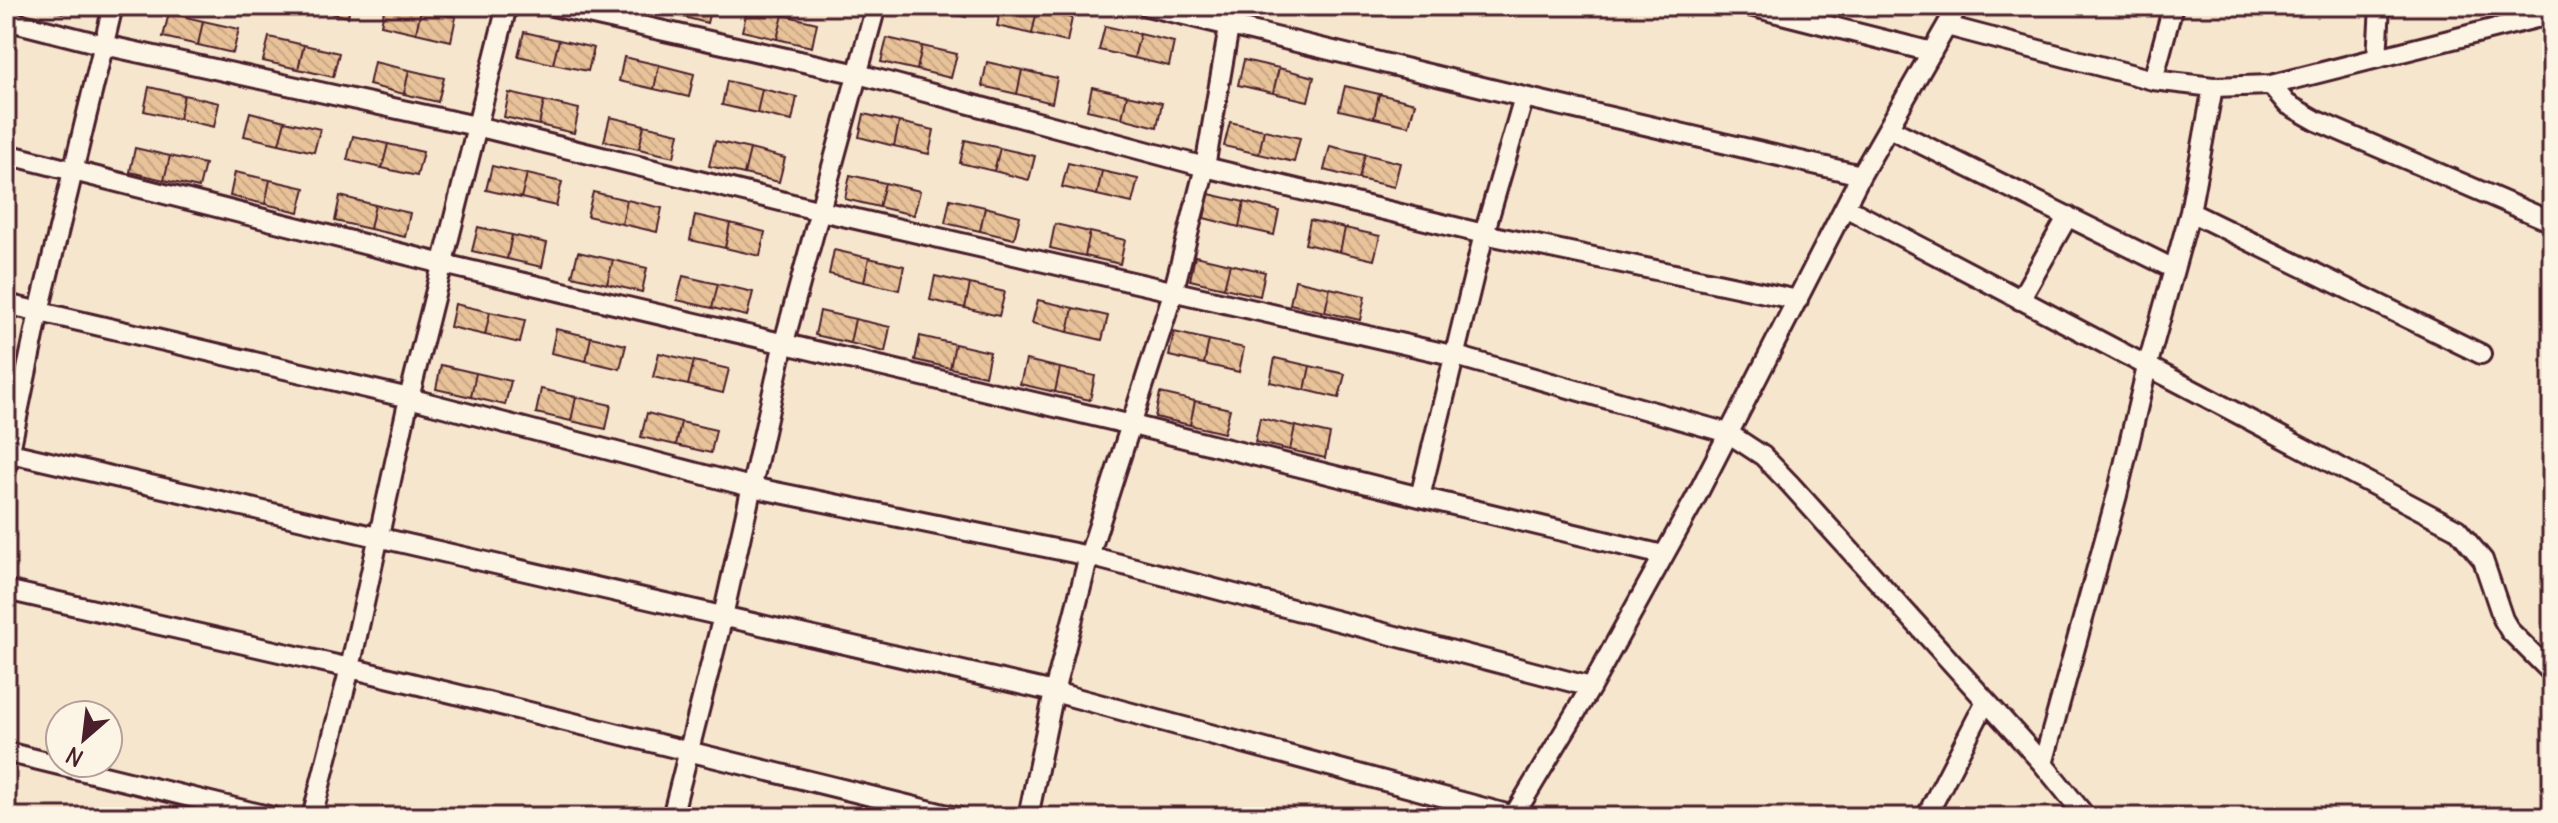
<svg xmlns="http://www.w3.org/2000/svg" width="2558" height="823" font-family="Delius,sans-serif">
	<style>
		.building { fill: url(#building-back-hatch); stroke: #4a1f2b; stroke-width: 2 }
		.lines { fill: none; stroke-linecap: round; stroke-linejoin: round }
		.street-casing { stroke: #4a1f2b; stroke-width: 24 }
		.street { stroke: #fcf5e5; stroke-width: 18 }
	</style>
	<defs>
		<pattern id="building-back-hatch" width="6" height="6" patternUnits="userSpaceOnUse" patternTransform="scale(2)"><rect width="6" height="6" fill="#e8c299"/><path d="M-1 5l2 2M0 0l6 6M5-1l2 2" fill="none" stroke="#c8a684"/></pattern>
	</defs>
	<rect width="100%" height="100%" fill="#f6e6ce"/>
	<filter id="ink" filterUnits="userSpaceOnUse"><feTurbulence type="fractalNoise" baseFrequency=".0125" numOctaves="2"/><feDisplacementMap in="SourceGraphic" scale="16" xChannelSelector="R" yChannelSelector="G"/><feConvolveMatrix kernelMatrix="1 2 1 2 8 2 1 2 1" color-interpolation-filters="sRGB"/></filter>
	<g filter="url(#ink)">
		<path class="building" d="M32,6H65L63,13Z
			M314,6H350L348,17L313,9Z
			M385,6H409L421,9L416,33L381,25Z
			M637,6H674L672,14Z
			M674,6H711L707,23L672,14Z
			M932,6H968L966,17L931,9Z
			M1001,6H1018L1037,10L1032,34L997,26Z
			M748,7L783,15L777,39L742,31Z
			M421,9L456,17L451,41L416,33Z
			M1037,10L1072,18L1067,42L1032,34Z
			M169,13L203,21L198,45L163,37Z
			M783,15L817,23L812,47L777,39Z
			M203,21L239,29L233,53L198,45Z
			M1105,26L1140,34L1134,58L1099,50Z
			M524,32L559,40L553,64L518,56Z
			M1140,34L1174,42L1169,66L1134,58Z
			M269,37L304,45L298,69L263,61Z
			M887,38L922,46L917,70L881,62Z
			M559,40L594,48L588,71L553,64Z
			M304,45L339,53L333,77L298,69Z
			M922,46L957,54L951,78L917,70Z
			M624,57L659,65L654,89L619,81Z
			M1244,60L1279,68L1273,93L1238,85Z
			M374,62L409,70L404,94L369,85Z
			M987,62L1022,70L1017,94L982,86Z
			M659,65L694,74L689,97L654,89Z
			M1279,68L1314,77L1308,101L1273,93Z
			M409,70L444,78L438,102L404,94Z
			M1022,70L1057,78L1052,103L1017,94Z
			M727,81L762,89L757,113L722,105Z
			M1345,86L1379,94L1374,118L1339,110Z
			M149,87L184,95L179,119L144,111Z
			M1092,87L1127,95L1122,118L1087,110Z
			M762,89L797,97L792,121L757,113Z
			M509,93L544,101L539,125L504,117Z
			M1379,94L1415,103L1409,126L1374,118Z
			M184,95L219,103L214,127L179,119Z
			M1127,95L1162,103L1157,127L1122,118Z
			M544,101L579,109L574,133L539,125Z
			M250,112L285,121L279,144L244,136Z
			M864,114L899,122L894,146L859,137Z
			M610,117L644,125L639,149L604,141Z
			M285,121L320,129L314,152L279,144Z
			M899,122L934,130L929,154L894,146Z
			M1230,122L1264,130L1259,154L1224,146Z
			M644,125L679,133L674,157L639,149Z
			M1264,130L1300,138L1294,162L1259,154Z
			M353,136L388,144L382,168L347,160Z
			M965,140L1000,148L994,171L960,163Z
			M715,141L750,149L744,174L709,166Z
			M388,144L423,152L417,176L382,168Z
			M1330,146L1365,154L1359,179L1324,170Z
			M135,148L170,156L164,180L130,172Z
			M1000,148L1035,156L1029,180L994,171Z
			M750,149L785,158L779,182L744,174Z
			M1365,154L1400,163L1394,187L1359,179Z
			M170,156L205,164L199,188L164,180Z
			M1068,163L1102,171L1097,195L1062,187Z
			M492,166L527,174L521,198L486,190Z
			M1102,171L1138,179L1132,203L1097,195Z
			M235,172L270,180L265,204L230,196Z
			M527,174L562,182L556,206L521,198Z
			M850,175L885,183L879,207L845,199Z
			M270,180L305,188L299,212L265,204Z
			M885,183L920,191L914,215L879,207Z
			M593,192L627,200L622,224L587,216Z
			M1209,194L1244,202L1239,227L1204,218Z
			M340,196L375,205L370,229L335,221Z
			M6,197L14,199L9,223L6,222Z
			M950,199L985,207L980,231L945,223Z
			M627,200L662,208L657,232L622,224Z
			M1244,202L1279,211L1274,235L1239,227Z
			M375,205L410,213L405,237L370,229Z
			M985,207L1020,216L1014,239L980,231Z
			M695,215L730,223L725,248L690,240Z
			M1310,220L1345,228L1340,252L1305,244Z
			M730,223L765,232L760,256L725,248Z
			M1055,224L1090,232L1085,256L1050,248Z
			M478,227L512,235L507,259L472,251Z
			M1345,228L1380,236L1374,260L1340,252Z
			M1090,232L1125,240L1120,264L1085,256Z
			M512,235L547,243L542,267L507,259Z
			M834,250L869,258L864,282L829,274Z
			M578,252L613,260L607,284L572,276Z
			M1195,256L1230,264L1224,288L1190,280Z
			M869,258L904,266L899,290L864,282Z
			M613,260L647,268L642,292L607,284Z
			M1230,264L1265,272L1260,296L1224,288Z
			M683,276L718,284L712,308L677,300Z
			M935,276L970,284L965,308L930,300Z
			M1295,280L1330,288L1325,312L1290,304Z
			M718,284L753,292L747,316L712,308Z
			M970,284L1005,292L999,316L965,308Z
			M1330,288L1365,296L1360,320L1325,312Z
			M1038,300L1073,308L1068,332L1032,323Z
			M455,304L490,312L485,335L450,327Z
			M1073,308L1108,316L1102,340L1068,332Z
			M820,311L855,319L850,343L815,335Z
			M490,312L525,320L520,343L485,335Z
			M855,319L890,327L885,352L850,343Z
			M556,329L591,337L586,361L551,353Z
			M1174,332L1209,340L1204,364L1169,356Z
			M920,336L955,344L950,368L915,360Z
			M591,337L626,345L620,369L586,361Z
			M1209,340L1244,348L1239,372L1204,364Z
			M955,344L990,352L985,376L950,368Z
			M659,353L694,361L688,385L653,377Z
			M1275,358L1310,366L1305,390L1270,382Z
			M1026,360L1060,368L1055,392L1020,384Z
			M694,361L729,369L723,393L688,385Z
			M441,365L476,373L471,397L436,389Z
			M1310,366L1345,374L1339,398L1305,390Z
			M1060,368L1095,376L1090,400L1055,392Z
			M476,373L511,381L505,405L471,397Z
			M541,389L576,397L571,421L536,413Z
			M1160,393L1195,401L1190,425L1155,417Z
			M576,397L611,405L606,429L571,421Z
			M1195,401L1230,409L1224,433L1190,425Z
			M647,413L681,422L676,445L641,437Z
			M1260,418L1295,426L1290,450L1255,442Z
			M681,422L716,430L711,453L676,445Z
			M1295,426L1330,434L1325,458L1290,450Z"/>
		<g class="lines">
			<defs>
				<path id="street" d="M552,6L858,74L1205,167L1484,234L1798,300
					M1147,6L1524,97L1861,175
					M1750,6L1932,52
					M6,20L104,45L476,126L821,211L1456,356L1728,433L1763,456L1790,484L2043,764L2086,817
					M1947,26L2153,80L2213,87L2271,85L2552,14
					M2377,58L2380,6
					M2153,80L2173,6
					M2271,85L2287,104L2317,121L2552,222
					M1889,128L2174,269
					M6,154L443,264L1132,425L1420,497L1663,555
					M1845,207L2457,529L2483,560L2503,619L2510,631L2552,673
					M2190,212L2481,354
					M2020,300L2068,216
					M6,304L409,398L751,487L1089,556L1591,687
					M6,452L1054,692L1514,816
					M6,470L39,312L113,6
					M1420,497L1484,234L1524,97
					M6,590L350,668L956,817
					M6,752L272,817
					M2043,764L2117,495L2147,367L2190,212L2213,87
					M312,817L350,668L409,398L507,6
					M672,817L723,616L784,342L876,6
					M1028,817L1054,692L1089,556L1173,293L1205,167L1229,27L1234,6
					M1513,817L1591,687L1695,499L1861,175L1958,6
					M1926,817L1986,701"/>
			</defs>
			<use href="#street" class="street-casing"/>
			<use href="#street" class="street"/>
		</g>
	</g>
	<rect width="2558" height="823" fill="none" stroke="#fcf5e5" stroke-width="32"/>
	<rect x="16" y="16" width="2526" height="791" fill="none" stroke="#4a1f2b" stroke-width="3" filter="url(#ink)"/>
	<g transform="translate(84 739) rotate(208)"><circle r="38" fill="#fcf5e5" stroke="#b59f9b" stroke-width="2"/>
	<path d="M0-6L14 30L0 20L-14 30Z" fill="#4a1f2b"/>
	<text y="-12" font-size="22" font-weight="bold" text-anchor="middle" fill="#4a1f2b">N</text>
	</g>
</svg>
